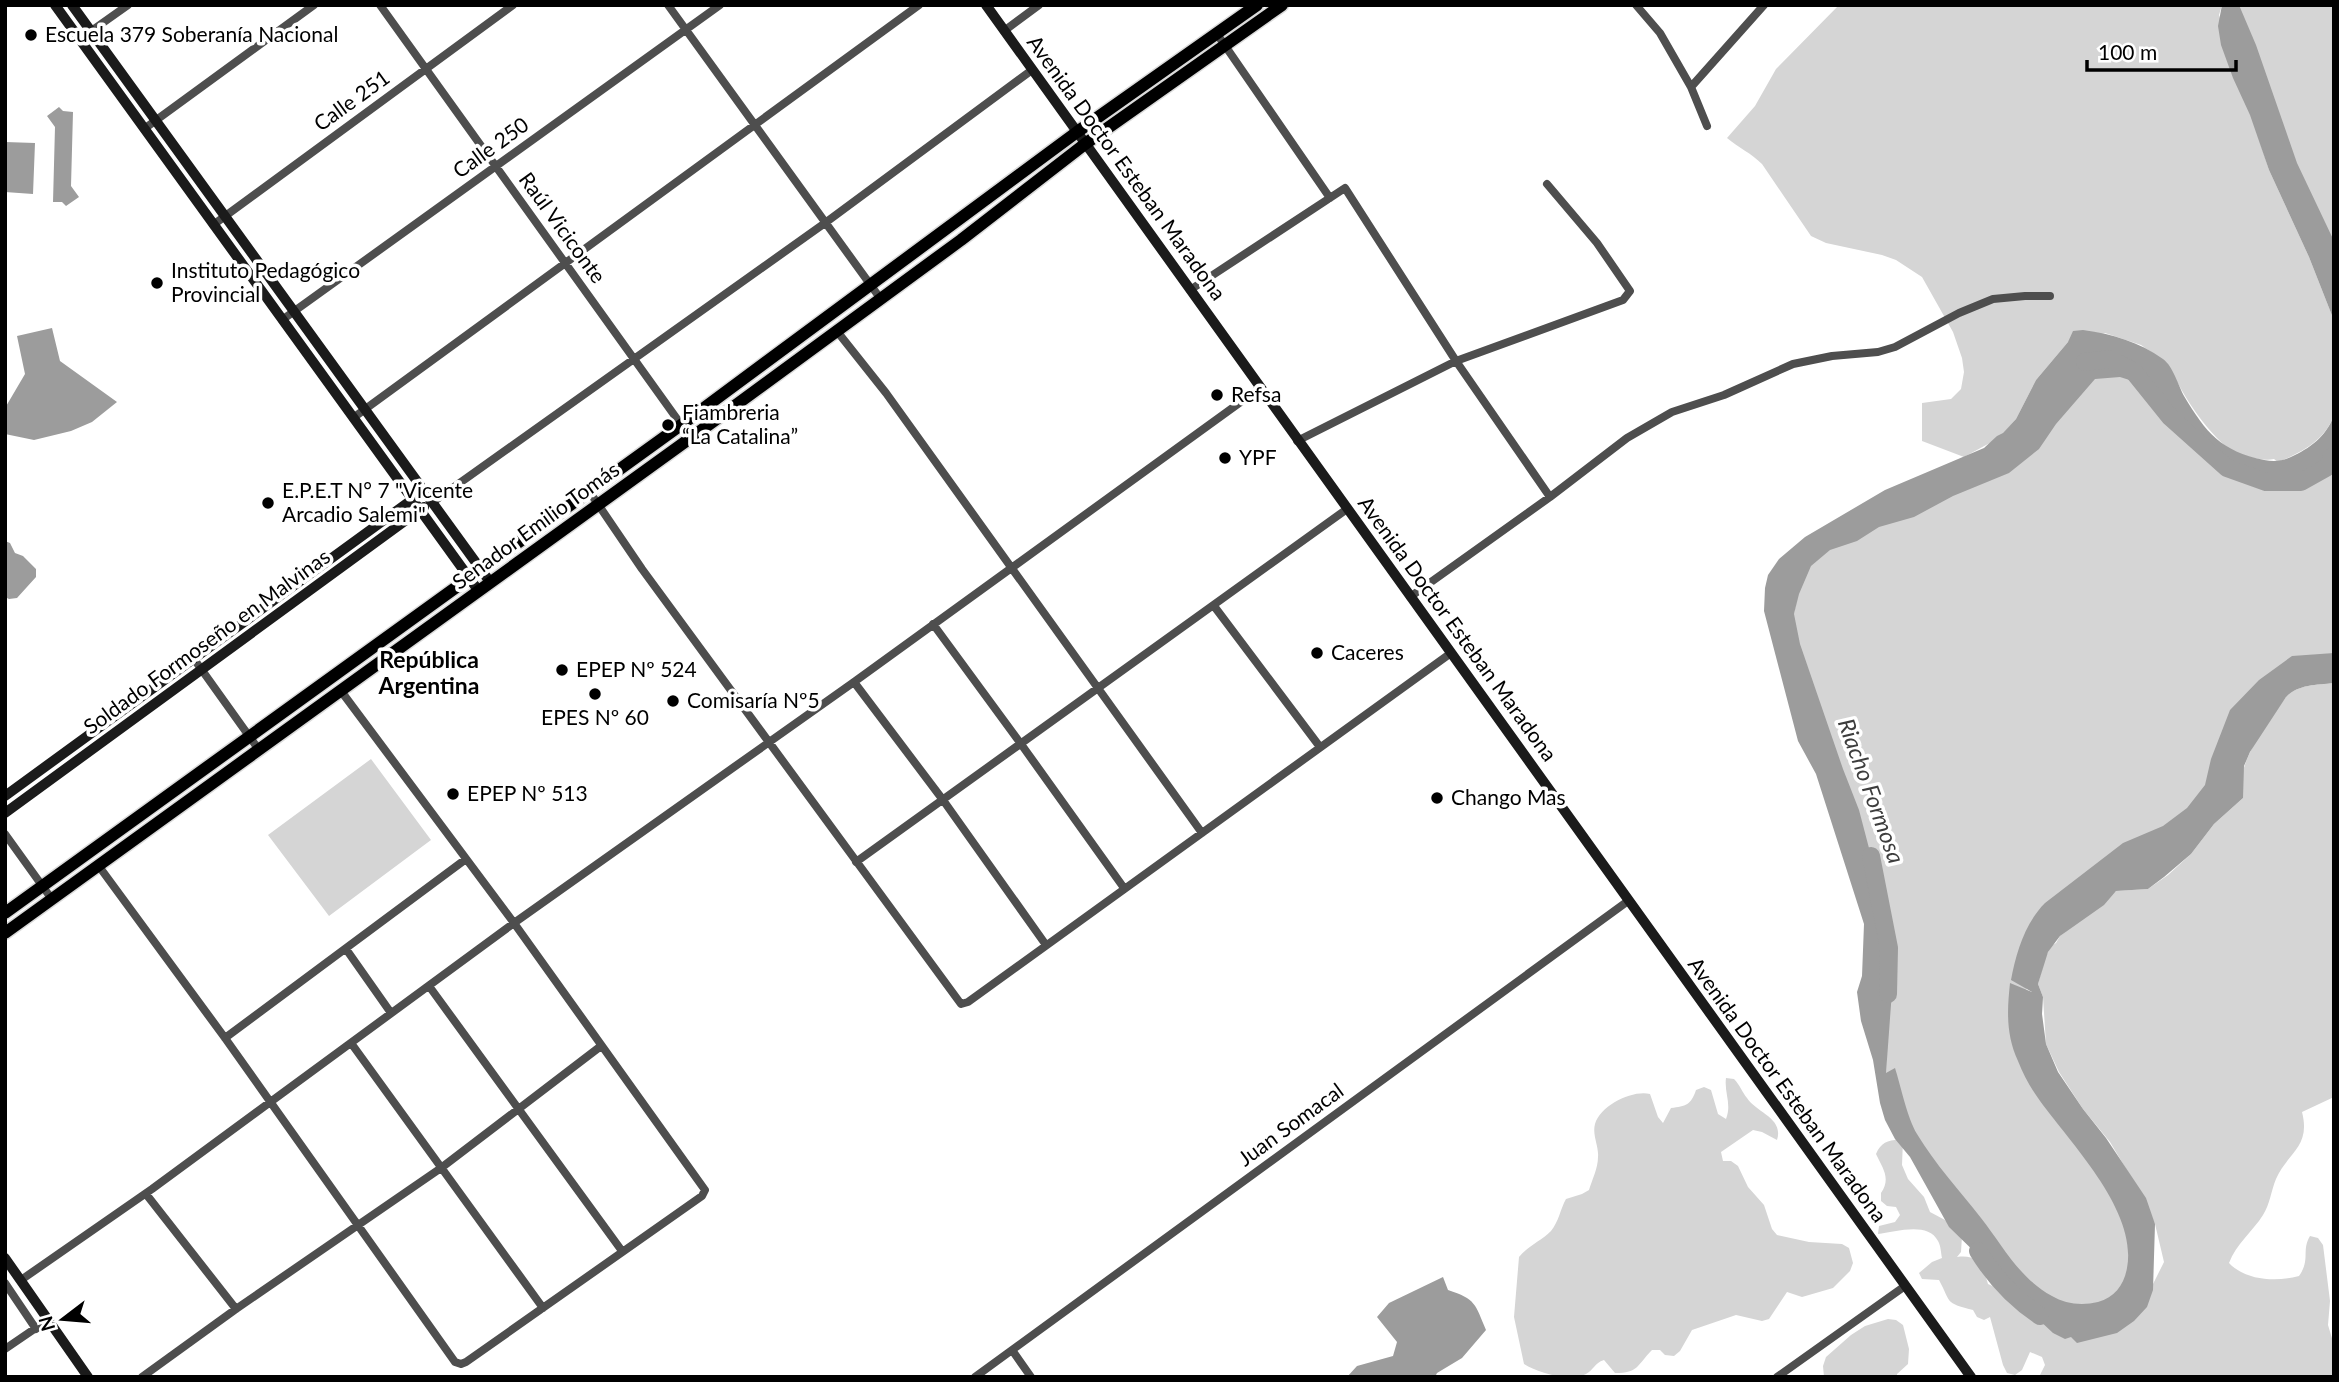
<svg xmlns="http://www.w3.org/2000/svg" width="2339" height="1382" font-family="Lato,sans-serif">
	<style>
		.green { fill: #d5d5d5 }
		.water { fill: #9c9c9c }
		.lines { fill: none; stroke-linecap: round; stroke-linejoin: round }
		.river { stroke: #9c9c9c; stroke-width: 18 }
		.primary-casing { stroke: #dbdbdb; stroke-width: 15 }
		.minor { stroke: #4e4e4e; stroke-width: 8 }
		.secondary { stroke: #1b1b1b; stroke-width: 10 }
		.primary { stroke: #000; stroke-width: 12 }
		.poi-dot { fill: #000; stroke: #fff; stroke-width: 2.5 }
		.labels { text-anchor: middle; stroke-width: 7; stroke-linejoin: round; paint-order: stroke }
		.poi-label { font-size: 21px; fill: #000; stroke: #fff; text-anchor: start }
		.street-label { font-size: 21px; fill: #000; stroke: #fff }
		.neighbourhood-label { font-size: 23px; font-weight: bold; fill: #000; stroke: #fff }
		.water-label { font-size: 23px; font-style: italic; fill: #3d3d3d; stroke: #fff }
	</style>
	<rect width="100%" height="100%" fill="#fff"/>
	<path class="green" d="M1839,5H2222L2219,15L2269,170L2309,257L2333,318L2334,414C2327,439 2301,453 2278,462L2274,459C2262,462 2250,455 2239,457C2205,432 2186,400 2167,363L2141,345L2105,333L2068,342L2036,380L2016,419L1999,438L1964,457L1922,441V403L1951,399L1961,389L1964,372L1962,358L1953,332L1922,277L1896,260L1882,255L1826,243L1811,236L1762,164C1751,153 1739,148 1727,138L1755,106L1776,69Z
		M2237,5H2334V293Z
		M2133,371L2170,417L2227,468L2284,488L2326,468L2334,455V666L2291,674L2231,777L2080,900L2027,972L2026,1002L2153,1284L2164,1262L2155,1224L2131,1177L2110,1142L2083,1109L2059,1072L2046,1044L2043,997L2038,984L2045,958L2051,946L2056,943L2060,936L2116,891L2148,889L2168,875L2191,854L2214,824L2243,798C2232,767 2268,723 2286,697C2299,684 2316,685 2334,683V1097L2302,1112C2311,1147 2288,1152 2276,1179C2271,1191 2270,1204 2263,1215C2253,1231 2236,1244 2229,1263C2246,1281 2277,1282 2299,1276C2311,1259 2301,1251 2310,1236L2318,1238L2323,1245L2330,1301L2328,1325L2334,1345V1377H2039L2045,1365L2042,1357L2030,1352L2022,1370L2015,1375L2007,1373L2003,1365L1990,1317L1984,1320L1977,1317L1973,1310C1944,1303 1951,1302 1939,1280L1922,1279L1919,1273L1932,1262L1942,1258C1941,1254 1941,1246 1938,1241C1928,1221 1895,1232 1878,1234L1879,1226L1895,1222L1900,1215L1896,1207L1887,1206L1881,1201V1193C1891,1178 1883,1169 1876,1154C1881,1142 1890,1139 1903,1140L1902,1165L1908,1179L1924,1197L1930,1212L1945,1220L1962,1236L1961,1252L1957,1257C1978,1254 1983,1266 1988,1284L2016,1297L1922,1158L1886,1073L1889,948L1873,862L1789,638L1805,560L1948,488L2056,383Z
		M371,759L431,840L329,916L268,835Z
		M1726,1078L1734,1079C1740,1085 1742,1092 1747,1098C1757,1113 1784,1118 1777,1140L1762,1132L1753,1130L1721,1152L1723,1161H1731L1738,1166L1748,1187L1764,1205L1772,1229L1777,1235L1809,1242L1842,1244L1849,1248L1853,1263L1850,1271L1833,1288L1802,1297L1787,1292L1769,1319L1762,1321L1736,1315L1692,1330L1680,1351L1674,1356L1665,1355L1660,1350H1652C1637,1365 1639,1373 1615,1373L1604,1360C1594,1363 1594,1370 1586,1374C1570,1382 1538,1373 1524,1364L1514,1317L1519,1257C1528,1246 1541,1241 1551,1231C1559,1221 1560,1210 1566,1199L1582,1194L1589,1190C1592,1180 1598,1168 1598,1157C1599,1146 1592,1135 1595,1124C1601,1105 1632,1090 1650,1094L1658,1117L1663,1123L1671,1108C1686,1106 1691,1105 1696,1090L1704,1087L1711,1090L1718,1114L1726,1119C1732,1104 1724,1093 1726,1078Z
		M1888,1319L1896,1320L1903,1325L1909,1349L1908,1364L1897,1374V1377H1824L1823,1366L1826,1357L1851,1335L1865,1326Z"/>
	<path class="water" d="M2222,5H2239L2256,45L2297,163L2334,241V327L2333,318L2309,257L2269,170L2250,115L2233,78L2221,45L2218,26Z
		M59,107L63,111L73,112L71,186L79,197L66,206L62,202H53L55,127L47,116Z
		M5,142L35,143L33,194L5,192Z
		M52,328L60,361L117,402L92,422L71,431L34,440L5,434V408L25,374L17,336Z
		M2083,330C2113,334 2139,342 2163,359C2173,366 2178,385 2184,396C2206,433 2221,451 2264,460C2276,462 2284,461 2295,455C2312,447 2329,433 2334,414V455L2326,468L2312,483L2297,489L2284,488L2227,468L2166,414L2142,384L2120,377L2095,379L2056,424L2039,449L2009,473L1953,496L1914,517L1879,527L1857,541L1830,550L1811,566L1799,594L1794,614L1800,644L1843,769L1859,810L1875,871L1885,922L1892,991L1886,1073L1895,1068C1901,1087 1907,1117 1917,1134C1935,1164 1959,1190 1981,1218C2003,1246 2019,1278 2052,1296C2065,1304 2082,1306 2098,1302C2115,1297 2124,1285 2127,1268C2138,1210 2069,1142 2038,1098C2030,1087 2023,1074 2018,1061C2006,1035 2007,1011 2010,983L2032,992L2011,980C2016,953 2025,923 2045,903L2123,843L2163,826L2187,808L2205,785L2211,759L2230,710L2259,680L2292,656L2334,653V683C2316,685 2299,684 2286,697L2250,752L2244,766L2243,798L2214,824L2191,854L2164,877L2148,889L2116,891L2104,905L2060,936L2048,952L2038,984L2043,997L2042,1014L2046,1044L2058,1072L2083,1109L2106,1138L2146,1198L2155,1224L2153,1290L2147,1307L2134,1321L2117,1333L2077,1343L2071,1337L2065,1339L2053,1333L2022,1304L1986,1263L1949,1227L1910,1157L1895,1139L1885,1120L1880,1103L1873,1060L1861,1021L1857,992L1862,976L1864,924L1816,774L1798,741L1764,611L1765,588L1768,575L1779,559L1805,537L1885,490L1984,448L1997,436L2003,433L2016,419L2036,380L2068,342L2073,331Z
		M5,541L10,543L15,553L23,556L36,569V577L17,598L9,599L5,597Z
		M1443,1277L1448,1290C1476,1299 1475,1304 1486,1330L1462,1358L1437,1373L1435,1377H1347L1357,1366L1393,1356L1397,1342L1377,1317L1389,1303Z"/>
	<g class="lines">
		<path class="river" d="M2085,362L2110,359L2133,371L2170,417L2227,468L2266,482H2301L2326,468L2334,455
			M1871,856L1889,948L1888,994
			M1978,1251C1994,1277 2016,1300 2040,1316"/>
		<defs>
			<path id="primary" d="M5,913L681,425L1077,132L1257,5
				M5,933L714,421L961,240L1085,144L1282,5"/>
		</defs>
		<use href="#primary" class="primary-casing"/>
		<path class="minor" d="M380,5L690,437
			M668,5L880,298
			M1636,5L1660,33L1691,87L1764,5
			M1004,31L1039,5
			M1217,34L1330,198
			M80,39L128,5
			M1691,87L1707,126
			M144,129L314,5
			M213,225L513,5
			M1190,290L1345,188L1456,361L1550,497
			M282,320L720,5
			M836,330L886,393L1202,833
			M353,418L919,5
			M1297,441L1456,361L1623,300L1630,291L1597,243L1547,184
			M589,491L642,569L961,1004L968,1002L1451,653
			M433,502L825,223L1032,70
			M1410,597L1550,497L1627,438L1672,412L1724,395L1793,364L1832,356L1878,352L1895,347L1959,313L1993,299L2025,296H2050
			M1214,606L1320,747
			M933,624L1021,744L1124,888
			M194,659L259,750
			M854,682L943,800L1046,945
			M5,834L51,898
			M856,862L1347,509
			M98,865L225,1038L455,1362L461,1364L466,1362L702,1196L705,1190L514,923L341,691
			M346,949L391,1013
			M429,986L622,1251
			M225,1038L466,859
			M351,1043L543,1308
			M146,1194L236,1309
			M21,1280L152,1189L514,923L854,682L1260,388
			M5,1283L36,1329
			M5,1349L49,1319
			M1012,1350L1031,1377
			M142,1377L236,1309L441,1168L601,1046
			M975,1377L1628,901
			M1777,1377L1905,1286"/>
		<path class="secondary" d="M55,5L478,590
			M72,5L490,582
			M986,5L1971,1377
			M5,796L417,496
			M5,813L424,507
			M5,1258L88,1377"/>
		<use href="#primary" class="primary"/>
	</g>
	<g class="poi-dot">
		<circle cx="31" cy="35" r="7"/>
		<circle cx="157" cy="283" r="7"/>
		<circle cx="1217" cy="395" r="7"/>
		<circle cx="668" cy="425" r="7"/>
		<circle cx="1225" cy="458" r="7"/>
		<circle cx="268" cy="503" r="7"/>
		<circle cx="1317" cy="653" r="7"/>
		<circle cx="562" cy="670" r="7"/>
		<circle cx="595" cy="694" r="7"/>
		<circle cx="673" cy="701" r="7"/>
		<circle cx="453" cy="794" r="7"/>
		<circle cx="1437" cy="798" r="7"/>
	</g>
	<g class="labels">
		<g class="poi-label">
			<text x="45" y="42">Escuela 379 Soberanía Nacional</text>
			<text x="171" y="278">Instituto Pedagógico<tspan x="171" dy="24">Provincial</tspan></text>
			<text x="1231" y="402">Refsa</text>
			<text x="682" y="420">Fiambreria<tspan x="682" dy="24">“La Catalina”</tspan></text>
			<text x="1239" y="465">YPF</text>
			<text x="282" y="498">E.P.E.T N° 7 "Vicente<tspan x="282" dy="24">Arcadio Salemi"</tspan></text>
			<text x="1331" y="660">Caceres</text>
			<text x="576" y="677">EPEP Nº 524</text>
			<text x="687" y="708">Comisaría Nº5</text>
			<text x="595" y="725" text-anchor="middle">EPES Nº 60</text>
			<text x="467" y="801">EPEP Nº 513</text>
			<text x="1451" y="805">Chango Mas</text>
		</g>
		<g class="street-label">
			<text transform="translate(352 101) rotate(-36)" y="7">Calle 251</text>
			<text transform="translate(491 148) rotate(-36)" y="7">Calle 250</text>
			<text transform="translate(1126 168) rotate(54)" y="7">Avenida Doctor Esteban Maradona</text>
			<text transform="translate(562 228) rotate(54)" y="7">Raúl Viciconte</text>
			<text transform="translate(536 526) rotate(-36)" y="7">Senador Emilio Tomás</text>
			<text transform="translate(1457 629) rotate(54)" y="7">Avenida Doctor Esteban Maradona</text>
			<text transform="translate(207 642) rotate(-36)" y="7">Soldado Formoseño en Malvinas</text>
			<text transform="translate(1787 1090) rotate(54)" y="7">Avenida Doctor Esteban Maradona</text>
			<text transform="translate(1291 1125) rotate(-36)" y="7">Juan Somacal</text>
		</g>
		<g class="neighbourhood-label">
			<text x="429" y="668">República<tspan x="429" dy="26">Argentina</tspan></text>
		</g>
		<g class="water-label">
			<text transform="translate(1871 791) rotate(70)" y="8">Riacho Formosa</text>
		</g>
	</g>
	<rect width="2339" height="1382" fill="none" stroke="#000000" stroke-width="14"/>
	<g transform="translate(63 1319) rotate(254)" stroke="#ffffff" stroke-width="5" paint-order="stroke">
	<path d="M0-5L12 26L0 18L-12 26Z" fill="#000000"/>
	<text y="-10" font-size="19" font-weight="bold" text-anchor="middle" fill="#000000">N</text>
	</g>
	<path d="M2087 60v10h149v-10" fill="none" stroke="#000000" stroke-width="3.5"/>
	<text x="2098" y="60" font-size="21" fill="#000000" stroke="#ffffff" stroke-width="5" paint-order="stroke">100 m</text>
</svg>
